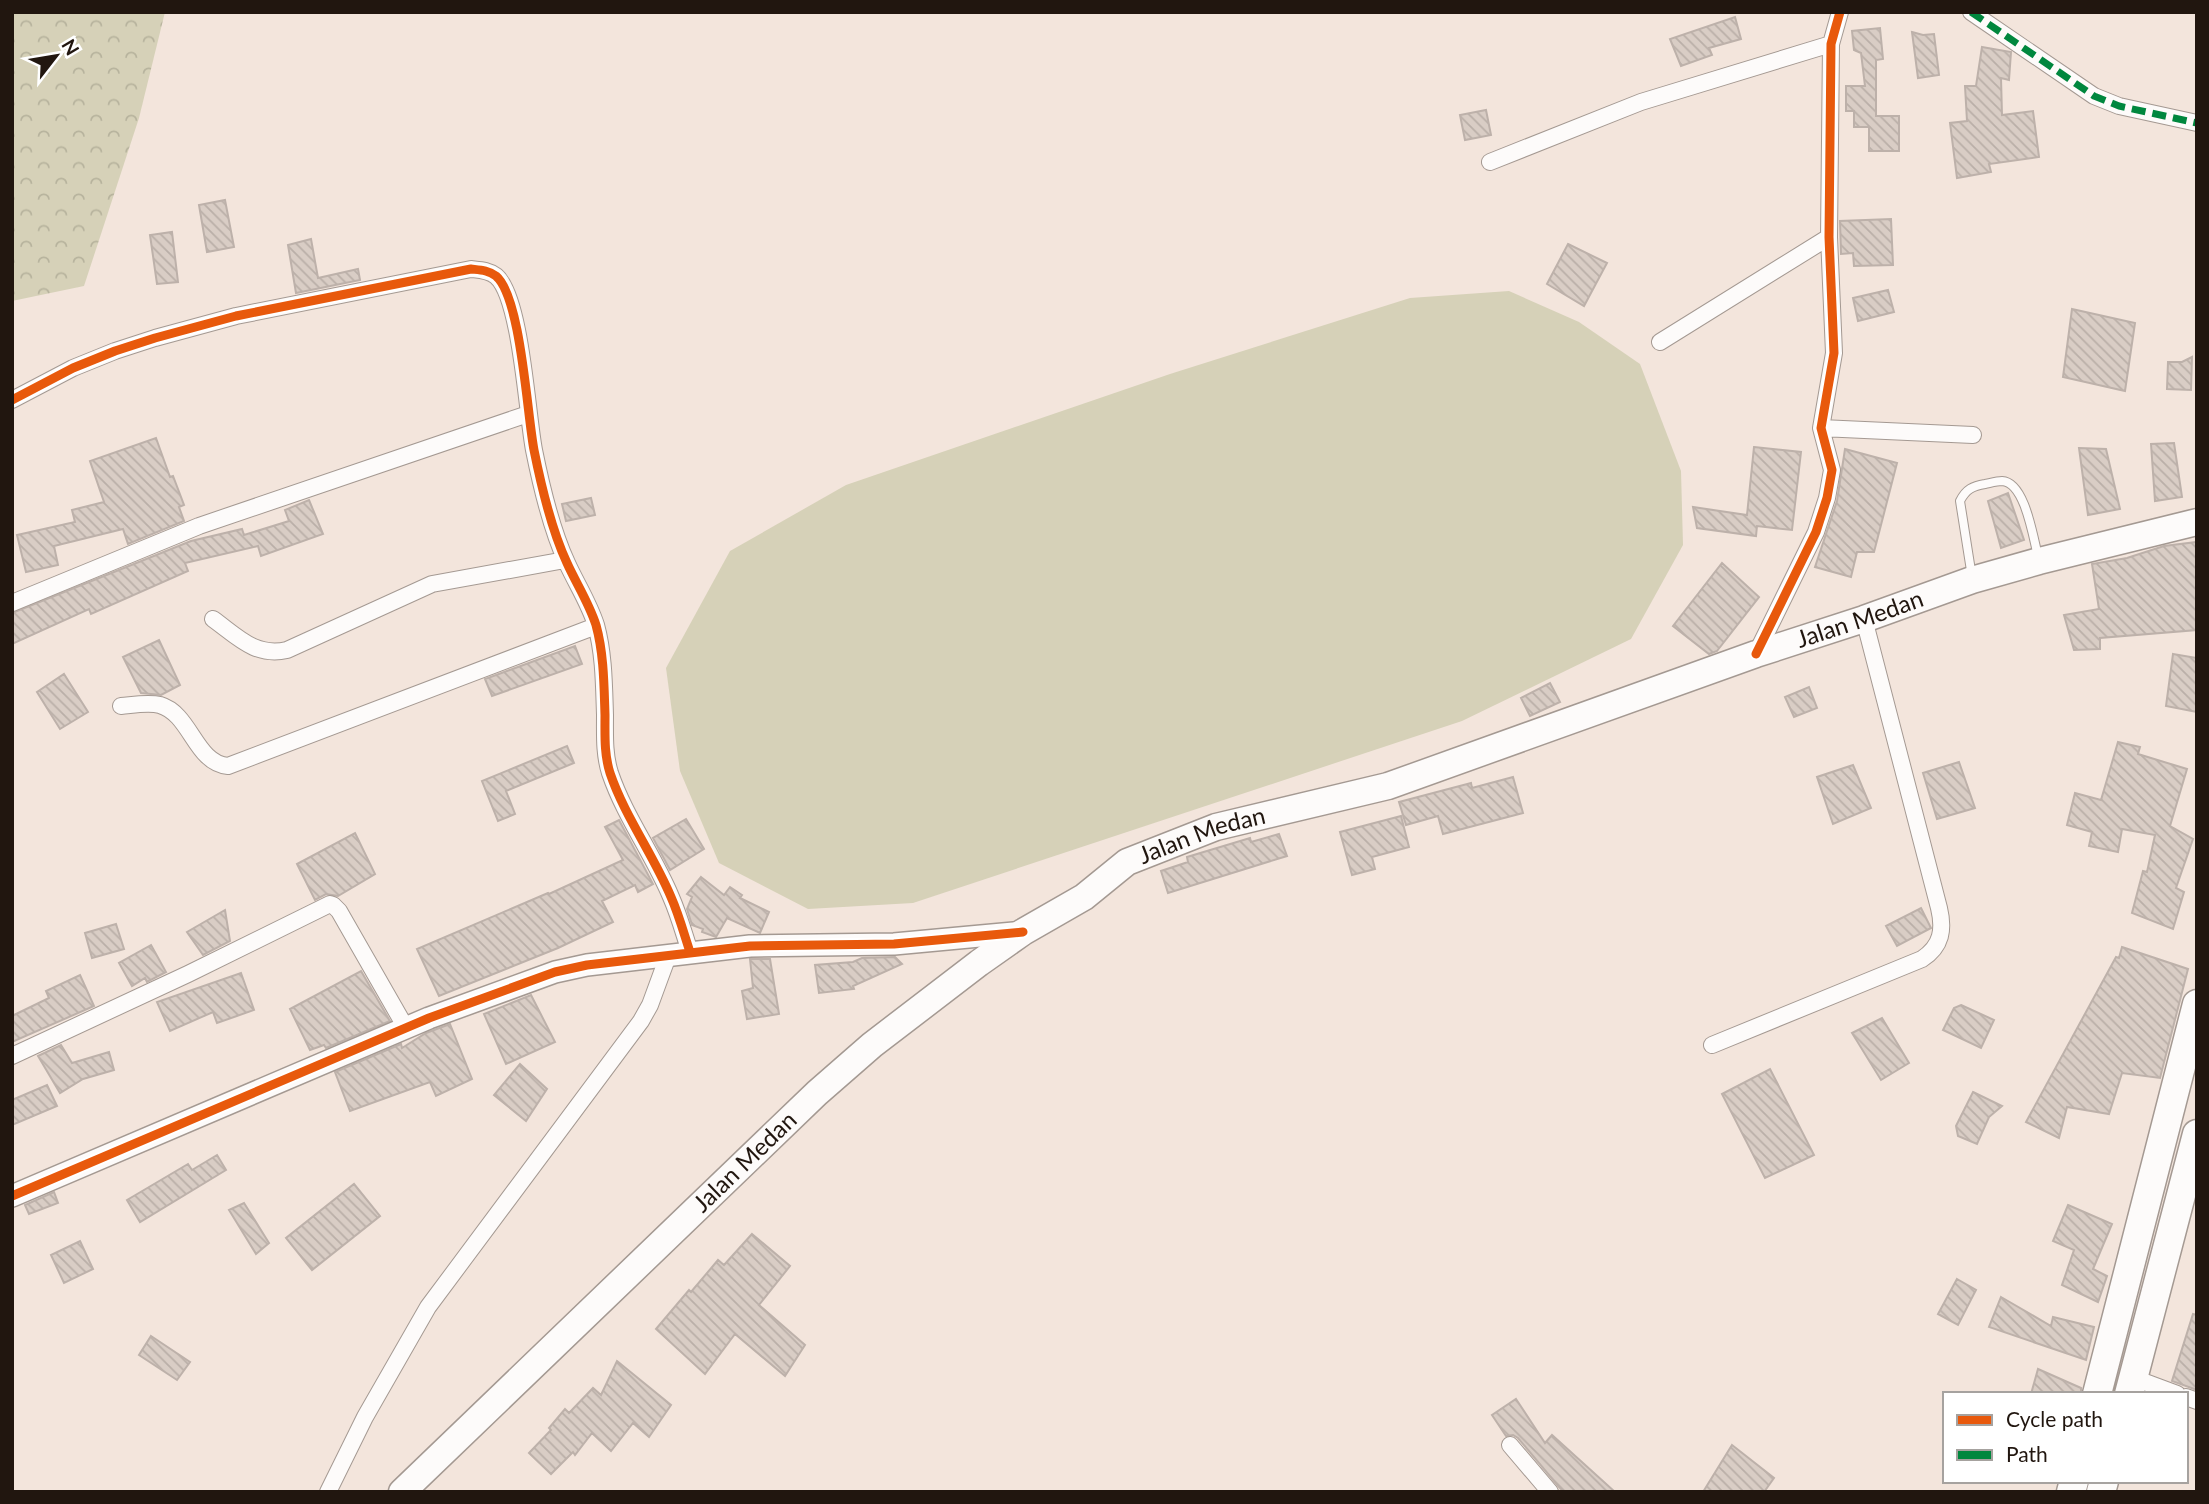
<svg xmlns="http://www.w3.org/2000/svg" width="2209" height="1504" font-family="Lato,sans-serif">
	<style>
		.grass { fill: #d6d1b8 }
		.forest { fill: url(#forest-crowns) }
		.building { fill: url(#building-back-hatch); stroke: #bdb1aa; stroke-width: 2 }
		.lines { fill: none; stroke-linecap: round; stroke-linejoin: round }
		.service-casing { stroke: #a49992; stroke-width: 10 }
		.minor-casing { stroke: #a49992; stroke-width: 18 }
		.tertiary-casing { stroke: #a49992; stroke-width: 24 }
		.primary-casing { stroke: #a49992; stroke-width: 29 }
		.trunk-casing { stroke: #a49992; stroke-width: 31 }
		.service { stroke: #fdfbfa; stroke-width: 8 }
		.minor { stroke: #fdfbfa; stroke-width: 16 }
		.tertiary { stroke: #fdfbfa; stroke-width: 21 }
		.primary { stroke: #fdfbfa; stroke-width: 26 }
		.trunk { stroke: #fdfbfa; stroke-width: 28 }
		.quiet { stroke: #00873e; stroke-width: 7; stroke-dasharray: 14 7; stroke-linecap: butt }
		.cycleway-casing { stroke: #fff; stroke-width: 13 }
		.cycleway { stroke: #e8590c; stroke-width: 9 }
		.labels { text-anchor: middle; stroke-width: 5; stroke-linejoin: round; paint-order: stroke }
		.street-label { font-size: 24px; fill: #21160f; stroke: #fff }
	</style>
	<defs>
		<pattern id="forest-crowns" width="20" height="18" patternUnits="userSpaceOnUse" patternTransform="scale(1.75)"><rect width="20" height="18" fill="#d6d1b8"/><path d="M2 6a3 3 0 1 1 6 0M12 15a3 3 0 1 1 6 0" fill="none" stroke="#b7b39d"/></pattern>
		<pattern id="building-back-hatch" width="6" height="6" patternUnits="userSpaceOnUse" patternTransform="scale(1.75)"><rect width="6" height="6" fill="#d9cdc5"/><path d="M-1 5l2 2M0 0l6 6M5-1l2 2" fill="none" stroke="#baafa8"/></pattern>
	</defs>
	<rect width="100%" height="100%" fill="#f3e5dc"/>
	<path class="grass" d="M1509,291L1579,322L1640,364L1681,471L1683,545L1631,639L1462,721L913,903L808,909L719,863L680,771L666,668L730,551L846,485L1170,374L1410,298Z"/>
	<path class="forest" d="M12,12H165L139,118L84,286L12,301Z"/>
	<path class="building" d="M1735,17L1741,39L1709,48L1712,55L1681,66L1670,39Z
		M1880,28L1883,59L1876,60V116H1899V151H1869V127H1854V111H1846V86H1865L1861,53L1854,50L1852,31Z
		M1912,32L1923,35L1934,34L1939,75L1918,78Z
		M1982,47L2011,52L2009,80L2001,78L2002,115L2033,111L2039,157L1989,164L1991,172L1957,178L1950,123L1967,121L1965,86H1976Z
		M1486,110L1491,135L1465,140L1460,115Z
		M225,200L234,247L207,252L199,205Z
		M1891,219L1893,265L1854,266L1853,253L1841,254L1840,221Z
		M172,232L178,282L157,284L150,235Z
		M311,239L318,278L358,269L360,280L296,293L288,245Z
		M1568,244L1607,263L1584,306L1547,284Z
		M1888,290L1894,312L1858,321L1853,298Z
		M2072,309L2135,323L2125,391L2063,377Z
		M2192,357L2191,390L2167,389L2168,362H2182Z
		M156,438L170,477L173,476L184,505L179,507L184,521L128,544L123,529L54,546L58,565L26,572L17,535L75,522L72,510L104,502L90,461Z
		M2174,443L2182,497L2155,501L2151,444Z
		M1754,447L1801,452L1792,530L1757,526L1756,536L1697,528L1693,507L1747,515Z
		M2079,448L2106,449L2120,509L2088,515Z
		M1845,449L1897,463L1874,552H1857L1851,577L1815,567L1837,501Z
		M2008,493L2024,540L2001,548L1988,501Z
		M591,498L595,515L566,521L562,504Z
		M309,500L323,534L261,556L258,546L185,563L188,571L91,614L89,609L12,644V613L191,541L242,529L244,535L289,521L285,510Z
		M2197,542V630L2100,638V649L2074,650L2064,615L2099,609L2092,564L2127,558L2164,546Z
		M1722,563L1759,597L1717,651L1709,654L1673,626Z
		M159,640L180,685L161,695L141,693L123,657Z
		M575,646L582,664L492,696L485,679Z
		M2173,654L2197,658V712L2166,706Z
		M64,674L88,712L60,729L37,692Z
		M1550,683L1560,702L1530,716L1521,698Z
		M1809,687L1817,708L1794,717L1785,697Z
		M2118,742L2140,747L2138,754L2187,769L2170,826L2193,839L2176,888L2184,892L2173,929L2132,913L2143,871L2147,872L2155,835L2122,829L2118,852L2089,846L2092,832L2067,825L2075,793L2101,800Z
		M567,746L574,763L506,791L515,814L498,821L482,781Z
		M1959,762L1975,808L1937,819L1923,773Z
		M1853,765L1871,808L1833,824L1817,777Z
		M1513,777L1523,813L1443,834L1438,816L1406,825L1399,802L1471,783L1472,788Z
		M1401,816L1409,847L1372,857L1375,869L1352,875L1340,832Z
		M686,819L704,849L670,870L653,838Z
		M619,820L653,884L638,892L635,885L602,901L613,922L558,948L439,996L417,949L548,893L549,894L623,860L605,827Z
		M355,833L375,874L338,896L326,894L315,900L297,864Z
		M1279,834L1287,856L1168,893L1161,871L1188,862L1187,857L1250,838L1251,842Z
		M701,877L724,895L730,887L742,895L740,898L769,912L760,933L727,918L716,937L702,932L703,929L692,925L687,909L692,897L687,894Z
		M1921,908L1931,928L1897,946L1886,926Z
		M225,910L230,941L203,955L187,932Z
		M116,924L124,949L92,958L85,933Z
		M151,945L166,972L147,982L145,978L132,986L119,963Z
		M2122,947L2188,969L2160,1078L2122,1073L2109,1114L2067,1107L2059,1138L2026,1122L2116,957L2119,958Z
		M895,957L902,964L853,986L854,989L819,993L815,965L853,962L862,958Z
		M750,959H770L779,1014L747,1019L742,991L753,988Z
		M361,971L390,1021L326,1048L324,1045L310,1050L290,1009Z
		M241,973L254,1010L217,1023L213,1012L170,1031L157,1002Z
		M80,975L94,1006L12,1042V1016L49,998L46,991Z
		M531,995L555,1042L506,1064L484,1014Z
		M1961,1005L1994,1020L1981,1048L1943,1030L1954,1008Z
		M1882,1018L1909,1063L1881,1080L1852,1033Z
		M450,1024L472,1079L436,1096L430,1082L350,1111L335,1072L401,1044L402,1048L426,1033Z
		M61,1045L72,1063L109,1052L114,1070L83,1079L60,1093L38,1056Z
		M520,1064L547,1089L526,1121L494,1095Z
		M1770,1069L1814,1155L1765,1178L1722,1094Z
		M47,1085L57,1106L12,1125V1100Z
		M1973,1092L2002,1106L1989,1117L1977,1144L1958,1136L1956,1126Z
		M217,1155L226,1170L140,1222L127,1200L188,1164L192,1170Z
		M354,1184L380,1216L312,1270L286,1238Z
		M54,1192L58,1203L29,1214L25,1205Z
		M244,1203L269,1243L256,1254L229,1210Z
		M2068,1205L2112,1224L2093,1269L2107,1276L2098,1302L2062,1285L2074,1250L2053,1241Z
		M752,1234L790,1266L759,1305L805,1345L785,1376L735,1334L705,1374L656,1329L689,1290L691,1292L718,1260L724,1265Z
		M80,1241L93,1269L64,1283L51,1255Z
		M1957,1279L1976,1290L1958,1325L1938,1314Z
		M2001,1297L2051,1326L2053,1317L2094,1327L2086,1360L1989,1327Z
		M2193,1314L2197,1315V1390L2172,1381Z
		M151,1336L190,1362L177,1380L139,1355Z
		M617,1361L671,1405L649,1437L633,1423L611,1451L592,1433L575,1455L573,1452L551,1474L529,1453L551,1430L549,1428L565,1409L569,1413L593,1388L601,1395Z
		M2038,1369L2081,1388V1394H2031Z
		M1516,1399L1545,1443L1552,1435L1615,1492H1564L1559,1487L1518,1438L1513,1435L1506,1436L1492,1415Z
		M1732,1445L1774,1478L1764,1492H1703Z"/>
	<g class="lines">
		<defs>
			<path id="service" d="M1972,577L1960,501C1966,489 1973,486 1985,484C1990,483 1997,481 2002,481C2025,482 2033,537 2038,556"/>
			<path id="minor" d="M1971,12L2094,96L2119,106L2197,123
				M1490,162L1641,102L1831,44
				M1660,342L1829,237
				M12,400L73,368L115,351L155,338L236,316L471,269C480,270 488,270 496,276C521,297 527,414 534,450C541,485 552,531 567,563C576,583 589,603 596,625C604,654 604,686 605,715C605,735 604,754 610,773C625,817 653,854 671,897C679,915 684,934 690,952
				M1821,428L1973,435
				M12,603L199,526L528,414
				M213,619C238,637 255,657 287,650L432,584L565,560
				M1756,654L1816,532L1827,498L1832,470L1821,428L1834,353L1829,237L1831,44L1840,12
				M121,706C133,705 148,702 160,705C191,714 195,763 228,766L596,626
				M1712,1045L1922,959C1942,946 1944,929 1939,908L1864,619
				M12,1056L188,974L330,904L333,905L339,911L406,1028
				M2134,1378L2177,1394
				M2186,1397L2197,1401
				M1510,1445L1550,1492
				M328,1492L365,1417L428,1307L641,1021L650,1005L668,956"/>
			<path id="tertiary" d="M12,1196L429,1018L555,972L587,965L750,946L894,944L1023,932"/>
			<g id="primary">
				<path id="s1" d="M402,1492L817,1093L872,1045L979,963L1023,932L1084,897L1127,862L1216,827L1388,786L1756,654L1864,619L1972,580L2039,561L2197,522"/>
			</g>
			<path id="trunk" d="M2097,1394L2197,1004
				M2129,1394L2197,1134
				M2071,1492L2074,1481
				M2101,1492L2104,1481"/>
		</defs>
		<use href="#service" class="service-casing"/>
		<use href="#minor" class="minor-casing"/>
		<use href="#tertiary" class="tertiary-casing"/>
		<use href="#primary" class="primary-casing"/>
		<use href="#trunk" class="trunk-casing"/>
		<use href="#service" class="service"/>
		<use href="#minor" class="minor"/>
		<use href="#tertiary" class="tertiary"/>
		<use href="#primary" class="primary"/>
		<use href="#trunk" class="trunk"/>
		<path class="quiet" d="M1971,12L2094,96L2119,106L2197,123"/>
		<defs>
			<path id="cycleway" d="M12,400L73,368L115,351L155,338L236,316L471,269C480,270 488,270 496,276C521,297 527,414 534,450C541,485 552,531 567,563C576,583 589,603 596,625C604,654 604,686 605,715C605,735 604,754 610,773C625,817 653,854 671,897C679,915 684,934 690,952
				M1756,654L1816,532L1827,498L1832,470L1821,428L1834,353L1829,237L1831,44L1840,12
				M12,1196L429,1018L555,972L587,965L750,946L894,944L1023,932"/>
		</defs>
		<use href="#cycleway" class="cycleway-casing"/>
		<use href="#cycleway" class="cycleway"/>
	</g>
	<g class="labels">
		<g class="street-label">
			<text dy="8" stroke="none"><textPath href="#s1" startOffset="1736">Jalan Medan</textPath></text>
			<text dy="8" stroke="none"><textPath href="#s1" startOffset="1043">Jalan Medan</textPath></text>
			<text dy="8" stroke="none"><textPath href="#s1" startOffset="476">Jalan Medan</textPath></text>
		</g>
	</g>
	<rect width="2209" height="1504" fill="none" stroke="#21160f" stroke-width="28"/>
	<rect x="1943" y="1392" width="245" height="91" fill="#ffffff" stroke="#a6a29f" stroke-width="2"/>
	<rect x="1957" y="1415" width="35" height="10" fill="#e8590c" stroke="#a6a29f" stroke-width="2"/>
	<text x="2006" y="1427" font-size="21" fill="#21160f">Cycle path</text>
	<rect x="1957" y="1450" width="35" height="10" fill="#00873e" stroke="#a6a29f" stroke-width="2"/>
	<text x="2006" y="1462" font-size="21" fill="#21160f">Path</text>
	<g transform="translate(56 56) rotate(59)" stroke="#ffffff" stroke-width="5" paint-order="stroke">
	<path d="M0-5L12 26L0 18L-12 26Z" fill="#21160f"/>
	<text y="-10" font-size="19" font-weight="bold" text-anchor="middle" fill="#21160f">N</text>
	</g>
</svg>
